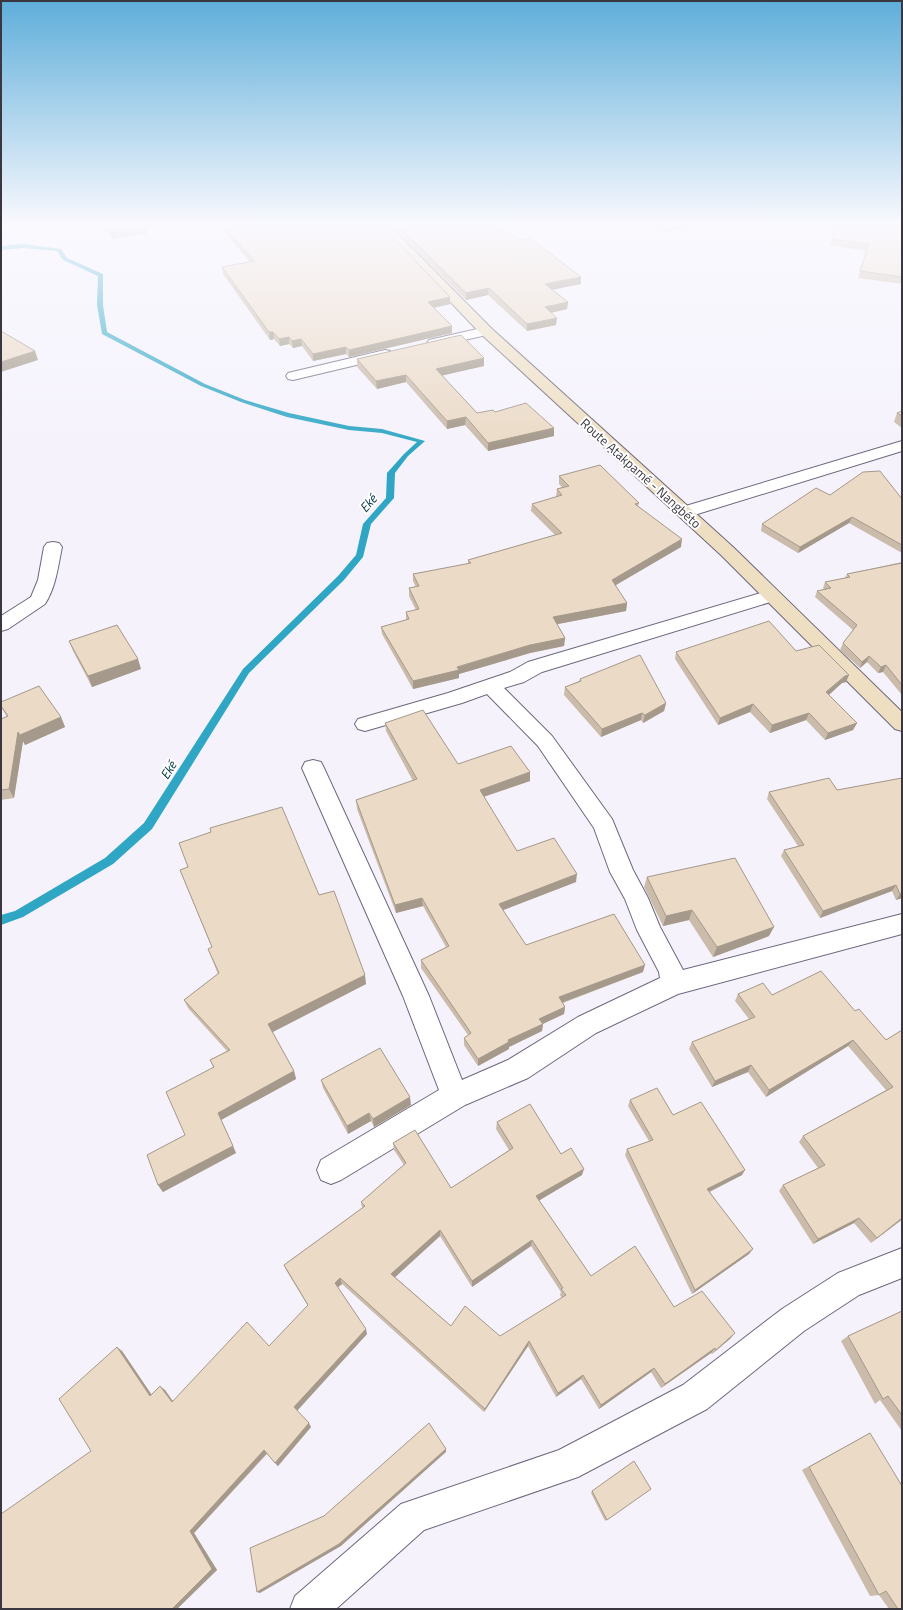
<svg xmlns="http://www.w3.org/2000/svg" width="903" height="1610" font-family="'Titillium Web',sans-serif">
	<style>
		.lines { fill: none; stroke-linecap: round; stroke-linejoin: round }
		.stream { fill: #2fa6c4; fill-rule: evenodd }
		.minor-casing { stroke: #6e687d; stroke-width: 2 }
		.secondary-casing { stroke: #6e687d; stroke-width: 2 }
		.minor { fill: #fff; fill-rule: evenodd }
		.secondary { fill: #eedfc2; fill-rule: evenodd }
		.wall { fill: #cabbaa; fill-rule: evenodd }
		.shaded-wall { fill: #a4998b }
		.building { fill: #ebdac6; stroke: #a4998b; fill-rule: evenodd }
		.labels { text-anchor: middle; stroke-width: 4; stroke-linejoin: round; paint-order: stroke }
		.far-street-label { font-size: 13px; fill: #3a3740; stroke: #fff }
		.far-water-label { font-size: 13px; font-style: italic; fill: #003441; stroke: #fff }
	</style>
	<rect width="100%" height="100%" fill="#f5f2fc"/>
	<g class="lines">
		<path class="stream" d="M23,244L61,249L67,258L103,274V305L107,332L205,384L245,400L289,413L349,426L382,429L425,441L408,456L395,473L394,498L371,524L363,557L344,580L249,673L152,829L113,864L23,917L1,925V915L15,911L105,858L144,823L243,669L338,576L356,555L363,524L386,498L387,473L404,454L417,442L382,433L349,430L287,417L241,402L201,386L102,334L97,305L98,276L63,260L57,251L23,248L1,250V246Z"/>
		<defs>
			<path id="minor" d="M486,327L491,328L493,331L491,334L434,347L429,346L427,343L429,340Z
				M385,350L390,351L392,354L390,357L293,380L288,379L286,376L288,373Z
				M902,441V451L691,516L685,517L679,516L677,512L679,508Z
				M53,542L59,543L62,547C58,566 56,587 45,604L8,629L1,631V616L31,597L38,580L44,547L47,543Z
				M771,590L777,592L780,596L777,600L542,672L524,682L504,688L552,736L612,819L633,870L648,898L660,927L683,970L902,914V934L678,994L596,1033L528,1078L465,1105L341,1180L331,1184L321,1180L317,1170L321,1160L439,1090L403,996L302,768L305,762L313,760L321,762L324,768L429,996L462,1080L508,1060L578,1017L660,978L659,972L637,930L625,899L610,872L594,828L538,746L487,694L462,703L365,731L358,729L355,724L358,719L448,693L510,672L528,662Z
				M902,1248V1278L859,1295L804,1331L707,1409L578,1477L424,1530L336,1609H290L295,1596L401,1504L559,1450L683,1385L782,1309L838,1273Z"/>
			<path id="secondary" d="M374,222H386L491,328L733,547L902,712V731L895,729L721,555L481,334Z"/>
		</defs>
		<use href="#minor" class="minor-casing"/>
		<use href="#secondary" class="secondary-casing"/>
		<use href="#minor" class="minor"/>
		<use href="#secondary" class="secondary"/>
	</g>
	<path class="wall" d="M101,222H181L147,228L148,233L112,239Z
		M216,222H378L450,297V304L434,308L452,333L349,357L346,354L313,361L302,346L293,348L289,344L280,346L274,339L270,340L223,274L222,267L250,262Z
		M388,222H490L581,284L552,290L568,302L567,309L551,313L556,325L527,331L488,295L466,300Z
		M649,222H711L664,232Z
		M902,222V284L858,278L866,251L830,245L832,239Z
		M357,359L484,366L442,375L477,413L495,412L554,428V436L488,451L465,425L447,429L406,382L377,389L357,367Z
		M902,411V428L894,422L897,413Z
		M559,476L639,503L638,506L681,547L615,585L627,603L626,611L557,624L565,638L564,646L530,653L459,674V678L413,689L382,634L381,627L406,620V612L416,610L409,596V588L416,587L413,581V574L468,564V560L555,535L531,511L532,504L556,497L557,489L562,487L559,484Z
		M830,495L902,499V553L849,523L798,553L761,531L762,524Z
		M902,562V695L883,672L878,673L867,662L860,668L840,650L843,643L853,630L815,597L817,591L824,589L823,588L825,582L845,578L847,574Z
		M69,641L141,669L92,687L73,651Z
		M796,651L846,682L842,683L829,695L857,723L853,730L825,740L806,720L770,733L750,712L718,725L675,659L676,652Z
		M580,679L666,703L664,711L643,723L641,720L601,737L564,695L565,687L579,681Z
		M1,702L61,717L65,727L25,745L23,741L14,798L1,800V719L7,717L1,707Z
		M385,723L458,764L530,772V781L484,797L517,851L576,882L503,910L526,945L643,972L563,1003L565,1007L564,1014L543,1024L542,1031L509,1047V1049L478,1066L464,1045V1038L468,1035L421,968V960L446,947L423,906L396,913L357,809L356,800L413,781L386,731Z
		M902,778V898L896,900L892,891L820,918L781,856L784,850L798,846L767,799L769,792L837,790Z
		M179,843L319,895L366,984L272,1032L294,1071L296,1079L221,1120L236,1153L163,1192L158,1185L185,1135L213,1067L210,1060L227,1051L188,1008L184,1000L218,974L208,949L212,948L180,870L188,867Z
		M647,877L769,936L713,957L689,920L663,926L644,887Z
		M738,994L772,995L855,1011L886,1040L902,1030V1220L871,1243L854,1223L813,1244L779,1191L783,1185L818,1168L799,1142L803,1136L886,1090L848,1046L766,1097L748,1072L712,1087L689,1049L692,1042L749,1019L735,1001Z
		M321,1080L411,1105L374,1127L371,1121L348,1134L323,1088Z
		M630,1100L673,1115L742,1175L710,1192L749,1254L692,1294L625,1155L627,1149L649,1141L628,1106Z
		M497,1122L561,1154L582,1175L539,1200L591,1276L674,1307L731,1338L712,1354L711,1353L661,1388L651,1372L599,1409L581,1379L556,1397L528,1346L484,1412L342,1284L338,1287L367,1334L297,1410L311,1427L278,1466L267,1454L194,1533L217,1570L177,1609H1L91,1451L122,1351L152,1395L165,1390L173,1401L269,1346L308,1306L286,1270L284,1265L362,1208L361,1202L404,1165L394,1150L393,1143L451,1188L509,1150L496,1129ZM440,1236L472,1287L531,1246L561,1292L560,1295L562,1298L500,1336L451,1326L395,1277Z
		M902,1311V1431L880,1400L875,1404L841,1341L848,1336Z
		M870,1433L902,1609H889L879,1595L870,1596L802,1470Z
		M651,1489L605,1521L591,1493L592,1491Z"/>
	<path class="shaded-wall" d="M144,222H181L147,228L148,233L112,239L110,232Z
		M681,222H711L664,232L665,226Z
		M581,277V284L545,291V284Z
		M489,288L488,295L466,300V293Z
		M450,297V304L428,309V302Z
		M568,302L567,309L545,314V307Z
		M557,318L556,325L527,331V324Z
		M452,326V333L349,357V350Z
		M269,332H273L274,339L270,340Z
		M289,337V344L280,346L279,339Z
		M301,339L302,346L293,348L292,341Z
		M346,347V354L313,361V354Z
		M35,351L38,360L1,372V362Z
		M484,358V366L436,377V369Z
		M406,375V382L377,389L376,381Z
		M466,417L465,425L447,429V421Z
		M554,428V436L488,451V443Z
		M852,517L849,523L798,553L800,547Z
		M682,539L681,547L611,588L612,580Z
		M627,603L626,611L553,625V617Z
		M565,638L564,646L530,653L459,674V678L413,689V681L530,645Z
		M869,656L867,662L860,668L862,662Z
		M138,659L141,669L92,687L88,676Z
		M886,665L883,672L878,673L881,667Z
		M849,675L846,682L842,683L823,700L826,692L845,676Z
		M666,703L664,711L643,723L645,715Z
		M753,704L750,712L718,725L720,718Z
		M642,713L641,720L601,737L602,729Z
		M809,713L806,720L770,733L772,725Z
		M61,717L65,727L25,745L20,735Z
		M857,723L853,730L825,740L828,733Z
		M18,732L23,741L14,798L9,789Z
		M530,772V781L479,798L480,790Z
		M577,874L576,882L498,912L499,904Z
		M896,885L892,891L820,918L823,911Z
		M902,893V898L896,900L900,894Z
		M422,898L423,906L396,913L395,905Z
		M692,910L689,920L663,926L666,916Z
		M774,927L769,936L713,957L717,947Z
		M645,965L643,972L558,1004L559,997Z
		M365,975L366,984L271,1033L268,1024Z
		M565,1007L564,1014L538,1026L539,1019Z
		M543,1024L542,1031L509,1047V1049L478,1066V1059L508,1040Z
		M853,1040L848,1046L766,1097L769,1090Z
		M751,1065L748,1072L712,1087L715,1081Z
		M294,1071L296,1079L221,1120L218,1113Z
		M410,1097L411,1105L374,1127L373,1119Z
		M369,1113L371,1121L348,1134L347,1126Z
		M233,1146L236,1153L163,1192L158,1185Z
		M584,1169L582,1175L535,1203L536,1196Z
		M745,1170L742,1175L704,1194L707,1189Z
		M859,1218L854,1223L813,1244L818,1239Z
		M902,1218V1219L871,1243L877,1238Z
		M440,1230V1236L392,1280L391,1274Z
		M532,1240L531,1246L472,1287V1281Z
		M753,1249L749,1254L692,1294L695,1290Z
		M340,1278L342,1284L337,1288L335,1283Z
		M366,1329L367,1334L297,1411L294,1407Z
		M735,1333L731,1338L712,1354L716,1350Z
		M529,1341L528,1346L484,1412L485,1409Z
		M117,1347L122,1351L155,1400L150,1396Z
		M715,1348L711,1353L661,1388L665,1384Z
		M654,1368L651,1372L599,1409L601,1405Z
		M583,1375L581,1379L556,1397L558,1393Z
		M160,1386L165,1390L176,1406L172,1402Z
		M309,1423L311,1427L278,1466L275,1463Z
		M446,1449V1452L341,1546L260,1593L257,1592Z
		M264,1450L267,1453L194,1533L217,1570L177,1609H172L190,1531Z"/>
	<path class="building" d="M103,222H144L146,226L110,232Z
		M220,222H378L450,297L428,302L452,326L349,350L346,347L313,354L301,339L292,341L289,337L279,339L273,332H269L222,267L254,261Z
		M395,222H490L520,240L530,238L581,277L545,284L568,302L545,307L557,318L527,324L489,288L466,293Z
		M660,222H681L665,226Z
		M838,222H902V277L860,271L869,244L832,239Z
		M1,331L35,351L1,362Z
		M461,335L484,358L436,369L477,413L493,410L495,412L526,403L554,428L488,443L466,417L447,421L406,375L376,381L357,359Z
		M902,411V416L897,413Z
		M600,465L639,503L635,504L682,539L612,580L627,603L553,617L565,638L530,645L457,667L459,670L413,681L381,627L409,619L406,612L419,609L409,588L419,586L413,574L471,563L468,560L562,533L532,504L562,495L557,489L569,486L559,476Z
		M880,471L902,499V545L852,517L800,547L762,524L816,488L830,495L863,472Z
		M902,563V685L886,665L881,667L869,656L862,662L843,643L857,625L817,591L831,588L825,582L850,577L847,574Z
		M769,621L796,651L819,645L849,675L845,676L826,692L857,723L828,733L809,713L772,725L753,704L720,718L676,652Z
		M117,625L138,659L88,676L69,641Z
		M640,655L666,703L645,715L642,713L602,729L565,687L581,681L580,679Z
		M39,686L61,717L20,735L18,732L9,789L1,790V719L8,716L1,706V702Z
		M423,710L458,764L511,746L530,772L480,790L517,851L554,838L577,874L499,904L526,945L614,914L645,965L559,997L565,1007L539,1019L543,1024L508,1040L509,1042L478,1059L464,1038L471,1033L421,960L449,946L422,898L395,905L356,800L417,779L385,723Z
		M829,778L837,790L902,778V893L900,894L896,885L823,911L784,850L804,845L769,792Z
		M282,807L319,895L334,891L365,975L268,1024L294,1071L218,1113L233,1146L158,1185L147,1155L185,1135L166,1092L214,1067L210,1060L230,1050L184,1000L219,973L208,949L212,947L180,870L188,867L179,843L211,832L210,828Z
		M735,858L774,927L717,947L692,910L666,916L647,877Z
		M821,971L855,1011L859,1009L886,1040L902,1030V1218L877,1238L859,1218L818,1239L783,1185L825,1165L803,1136L893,1087L853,1040L769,1090L751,1065L715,1081L692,1042L755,1017L738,994L763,983L772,995Z
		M380,1048L410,1097L373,1119L369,1113L347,1126L321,1080Z
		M657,1088L673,1115L701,1102L745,1170L707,1189L753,1249L695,1290L627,1149L653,1140L630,1100Z
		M530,1104L561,1154L571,1148L584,1169L536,1196L591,1276L635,1246L674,1307L702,1291L735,1333L716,1350L715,1348L665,1384L654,1368L601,1405L583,1375L558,1393L529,1341L485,1409L340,1278L335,1283L366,1329L294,1407L309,1423L275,1463L264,1450L190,1531L212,1569L172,1609H1V1514L91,1451L59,1399L117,1347L150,1396L160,1386L172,1402L247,1322L269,1346L308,1305L284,1265L365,1206L361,1202L406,1163L393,1143L415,1130L451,1188L513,1148L497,1122ZM440,1230L472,1281L532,1240L563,1288L561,1289L566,1295L500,1336L465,1306L451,1326L391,1274Z
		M902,1311V1415L888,1396L883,1399L848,1336Z
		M429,1423L446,1449L339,1544L257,1592L250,1548L324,1516Z
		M870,1433L902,1486V1609H898L886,1591L879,1595L809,1467Z
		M634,1461L651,1489L607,1520L592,1491Z"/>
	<linearGradient id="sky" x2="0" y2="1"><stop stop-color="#5eaeda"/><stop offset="0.5" stop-color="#faf9fe"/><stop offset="1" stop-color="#faf9fe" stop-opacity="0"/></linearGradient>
	<rect width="903" height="448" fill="url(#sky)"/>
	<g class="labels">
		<g class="far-street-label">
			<text transform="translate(641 473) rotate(42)" y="5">Route Atakpamé - Nangbéto</text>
		</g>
		<g class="far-water-label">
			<text transform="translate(368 503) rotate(-49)" y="5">Eké</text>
			<text transform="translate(168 770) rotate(-58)" y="5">Eké</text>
		</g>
	</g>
	<rect width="903" height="1610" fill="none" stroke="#3a3740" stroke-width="4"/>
</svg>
